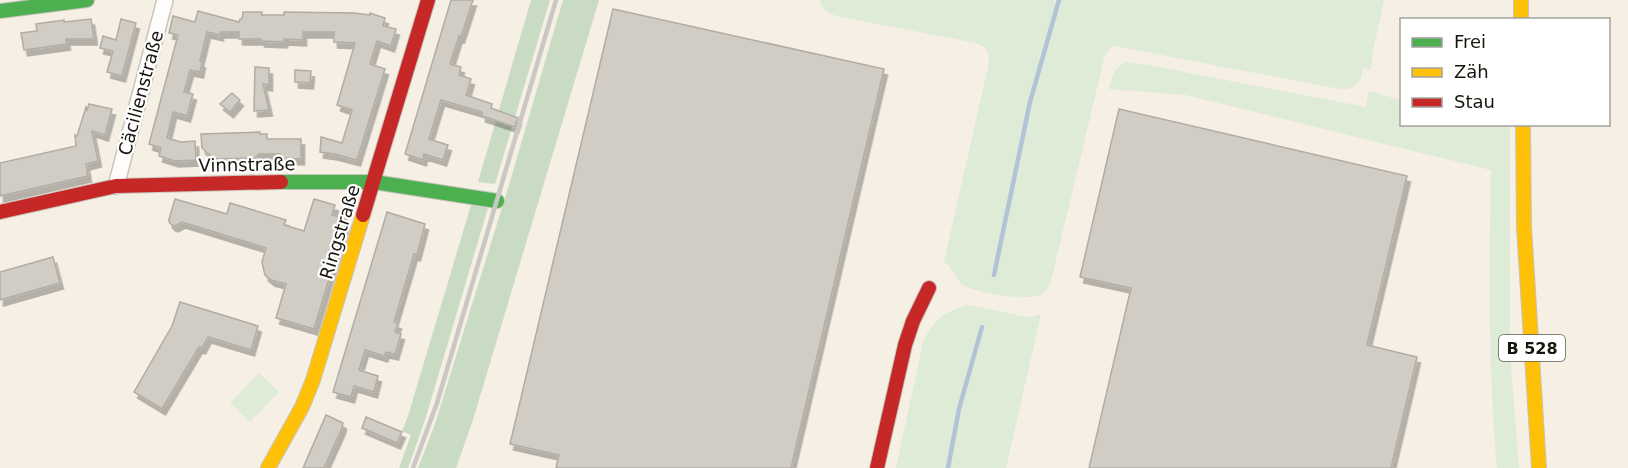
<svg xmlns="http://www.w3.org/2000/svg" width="1628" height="468" font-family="'DejaVu Sans',sans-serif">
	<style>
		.green { fill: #deebd7 }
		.forest { fill: #cadbc4 }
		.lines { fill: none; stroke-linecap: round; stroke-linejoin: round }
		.stream { stroke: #b2c3d9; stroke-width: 4.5 }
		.building { fill: #d1ccc4; stroke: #b1aca4; stroke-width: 1.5; filter: url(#shadow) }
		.street-casing { stroke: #c8c4bc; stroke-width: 18 }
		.fast-casing { stroke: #c8c4bc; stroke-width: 16 }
		.slow-casing { stroke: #c8c4bc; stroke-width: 16 }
		.jam-casing { stroke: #c8c4bc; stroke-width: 16 }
		.street { stroke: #fefdfb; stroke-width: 15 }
		.fast { stroke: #4caf50; stroke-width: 14 }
		.slow { stroke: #ffc107; stroke-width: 14 }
		.jam { stroke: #c62828; stroke-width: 14 }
		.rail { stroke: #cac8c5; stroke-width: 4.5 }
		.labels { text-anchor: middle; stroke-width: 4.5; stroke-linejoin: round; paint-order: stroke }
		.shield { fill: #fff; stroke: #5e5c57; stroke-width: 1.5 }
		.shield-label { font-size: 16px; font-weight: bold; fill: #19160f }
		.street-label { font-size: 18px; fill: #19160f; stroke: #fff }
	</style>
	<defs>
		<filter id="shadow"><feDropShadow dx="3.5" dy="6" stdDeviation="0" flood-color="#0004"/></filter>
	</defs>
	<rect width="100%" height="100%" fill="#f5efe4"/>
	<path class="green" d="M820,0H1051L1059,2L1060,0H1384L1373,51L1371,70L1363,68C1362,83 1354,91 1339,89L1115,46L1111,47L1105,55L1103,63L1051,281C1049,285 1048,290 1044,293C1032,303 978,293 965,286C955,281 954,268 944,262L988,67C989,53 990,49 976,43L836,16C828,13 821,9 820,0Z
		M1126,62L1148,65L1366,107L1369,91L1401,100L1402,124H1486L1490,126L1491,125H1510V354L1519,468H1497C1488,369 1489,269 1491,170L1186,95L1109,89C1112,76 1114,68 1126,62Z
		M970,305L1022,316L1030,317L1041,314L1006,468H896L923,343C931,322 947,309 970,305Z
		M259,373L279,392L250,422L230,403Z"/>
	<path class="forest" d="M531,0H550L495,184L478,182Z
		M563,0H599L472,423L456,468H418L435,424L509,185Z
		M471,205L488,208L425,420L408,468H399L411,435L402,431L408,416Z"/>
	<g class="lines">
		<path class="stream" d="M994,275L1030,102L1059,0
			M948,468L959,409L982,327"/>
	</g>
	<path class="building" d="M451,0H473L461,37L459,36L450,64L461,67L459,75L471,79L466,95L492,104L491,108L518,118L515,127L482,116V112L441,100L429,139L448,145L443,160L424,154L423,160L405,154Z
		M613,9L884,69L791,468H556L559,455L510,444Z
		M198,11L239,22L240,19H242L243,12H262V15H284V12L354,13L370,15V13L385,18L383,26L396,29L391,46L377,41L370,64L385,69L357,160L334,154L320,152L321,137L342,143L352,110L337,105L355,43L334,42V32H303V40L284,39V42L261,41V39H239V32H220V35L207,32L200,61L202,62L200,72L190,70L184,92L193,94L187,116L173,112L167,138L181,142L195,141L196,160L175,161L159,156L161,148L149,144L178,35L169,33L173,16L195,22Z
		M91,19L94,39H66L67,44L24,50L21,33L37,31L36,24L64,20V22Z
		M121,19L136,23L122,76L107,72L113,51L100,48L103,36L116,40Z
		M255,67L269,68V85L263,84L269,110L254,111Z
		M295,70L311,71L310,83L295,82Z
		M232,93L240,100L230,112L220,104Z
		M89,104L112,109L105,135L92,131L98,161L86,164L88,176L0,196V163L76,146L75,135L77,136L86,107L87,110Z
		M1119,109L1407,176L1367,345L1417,357L1391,468H1089L1131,288L1080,277Z
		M260,132V134H267V139H301V159L280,158V154H259L255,158L214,159L202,148L201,134Z
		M175,199L227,214L230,203L286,220L284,225L304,231L314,199L335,205L332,215L347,219L314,329L276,318L286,284L271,280L265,275L262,262L266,248L182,222L175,226L172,225L169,222V219Z
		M387,212L425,224L417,255L414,254L394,322L398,323L395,332L401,334L395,354L386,352L384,356L365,350L359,370L378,376L374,392L354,386L351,397L333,392Z
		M53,257L60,283L0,300V272Z
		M180,302L258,326L251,350L208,337L202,348L199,347L162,409L134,392L172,326Z
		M326,415L343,423L342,428L324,468H303Z
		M366,417L402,432L397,443L362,428Z"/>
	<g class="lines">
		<defs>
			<path id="street" d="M116,186L165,0"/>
			<path id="fast" d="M0,11L87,0
				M281,182H374L497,201"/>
			<path id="slow" d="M1521,0V20
				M1523,124L1524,227L1539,468
				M268,468L302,407L313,380L363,215"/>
			<path id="jam" d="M0,212L116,186L281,182
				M363,215L428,0
				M877,468L905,345L913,321L929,288"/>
		</defs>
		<use href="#street" class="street-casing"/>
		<use href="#fast" class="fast-casing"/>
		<use href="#slow" class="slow-casing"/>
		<use href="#jam" class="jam-casing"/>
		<use href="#street" class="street"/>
		<use href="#fast" class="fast"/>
		<use href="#slow" class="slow"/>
		<use href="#jam" class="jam"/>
		<path class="rail" d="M413,468L437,403L556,0"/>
	</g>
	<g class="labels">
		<rect class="shield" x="1499" y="335" width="66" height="26" rx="4.5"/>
		<g class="shield-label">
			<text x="1532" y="354">B 528</text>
		</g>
		<g class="street-label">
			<text transform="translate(141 93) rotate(-75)" y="6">Cäcilienstraße</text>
			<text transform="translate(247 165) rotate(-1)" y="6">Vinnstraße</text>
			<text transform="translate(340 232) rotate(-73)" y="6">Ringstraße</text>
		</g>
	</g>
	<rect x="1400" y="18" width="210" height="108" fill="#ffffff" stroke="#a3a29f" stroke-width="1.5"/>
	<rect x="1412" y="38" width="30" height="9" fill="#4caf50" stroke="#a3a29f" stroke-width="1.5"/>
	<text x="1454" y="48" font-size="18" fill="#19160f">Frei</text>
	<rect x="1412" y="68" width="30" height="9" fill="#ffc107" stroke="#a3a29f" stroke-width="1.5"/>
	<text x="1454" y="78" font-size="18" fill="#19160f">Zäh</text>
	<rect x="1412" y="98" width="30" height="9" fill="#c62828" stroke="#a3a29f" stroke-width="1.5"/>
	<text x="1454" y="108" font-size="18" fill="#19160f">Stau</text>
</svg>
